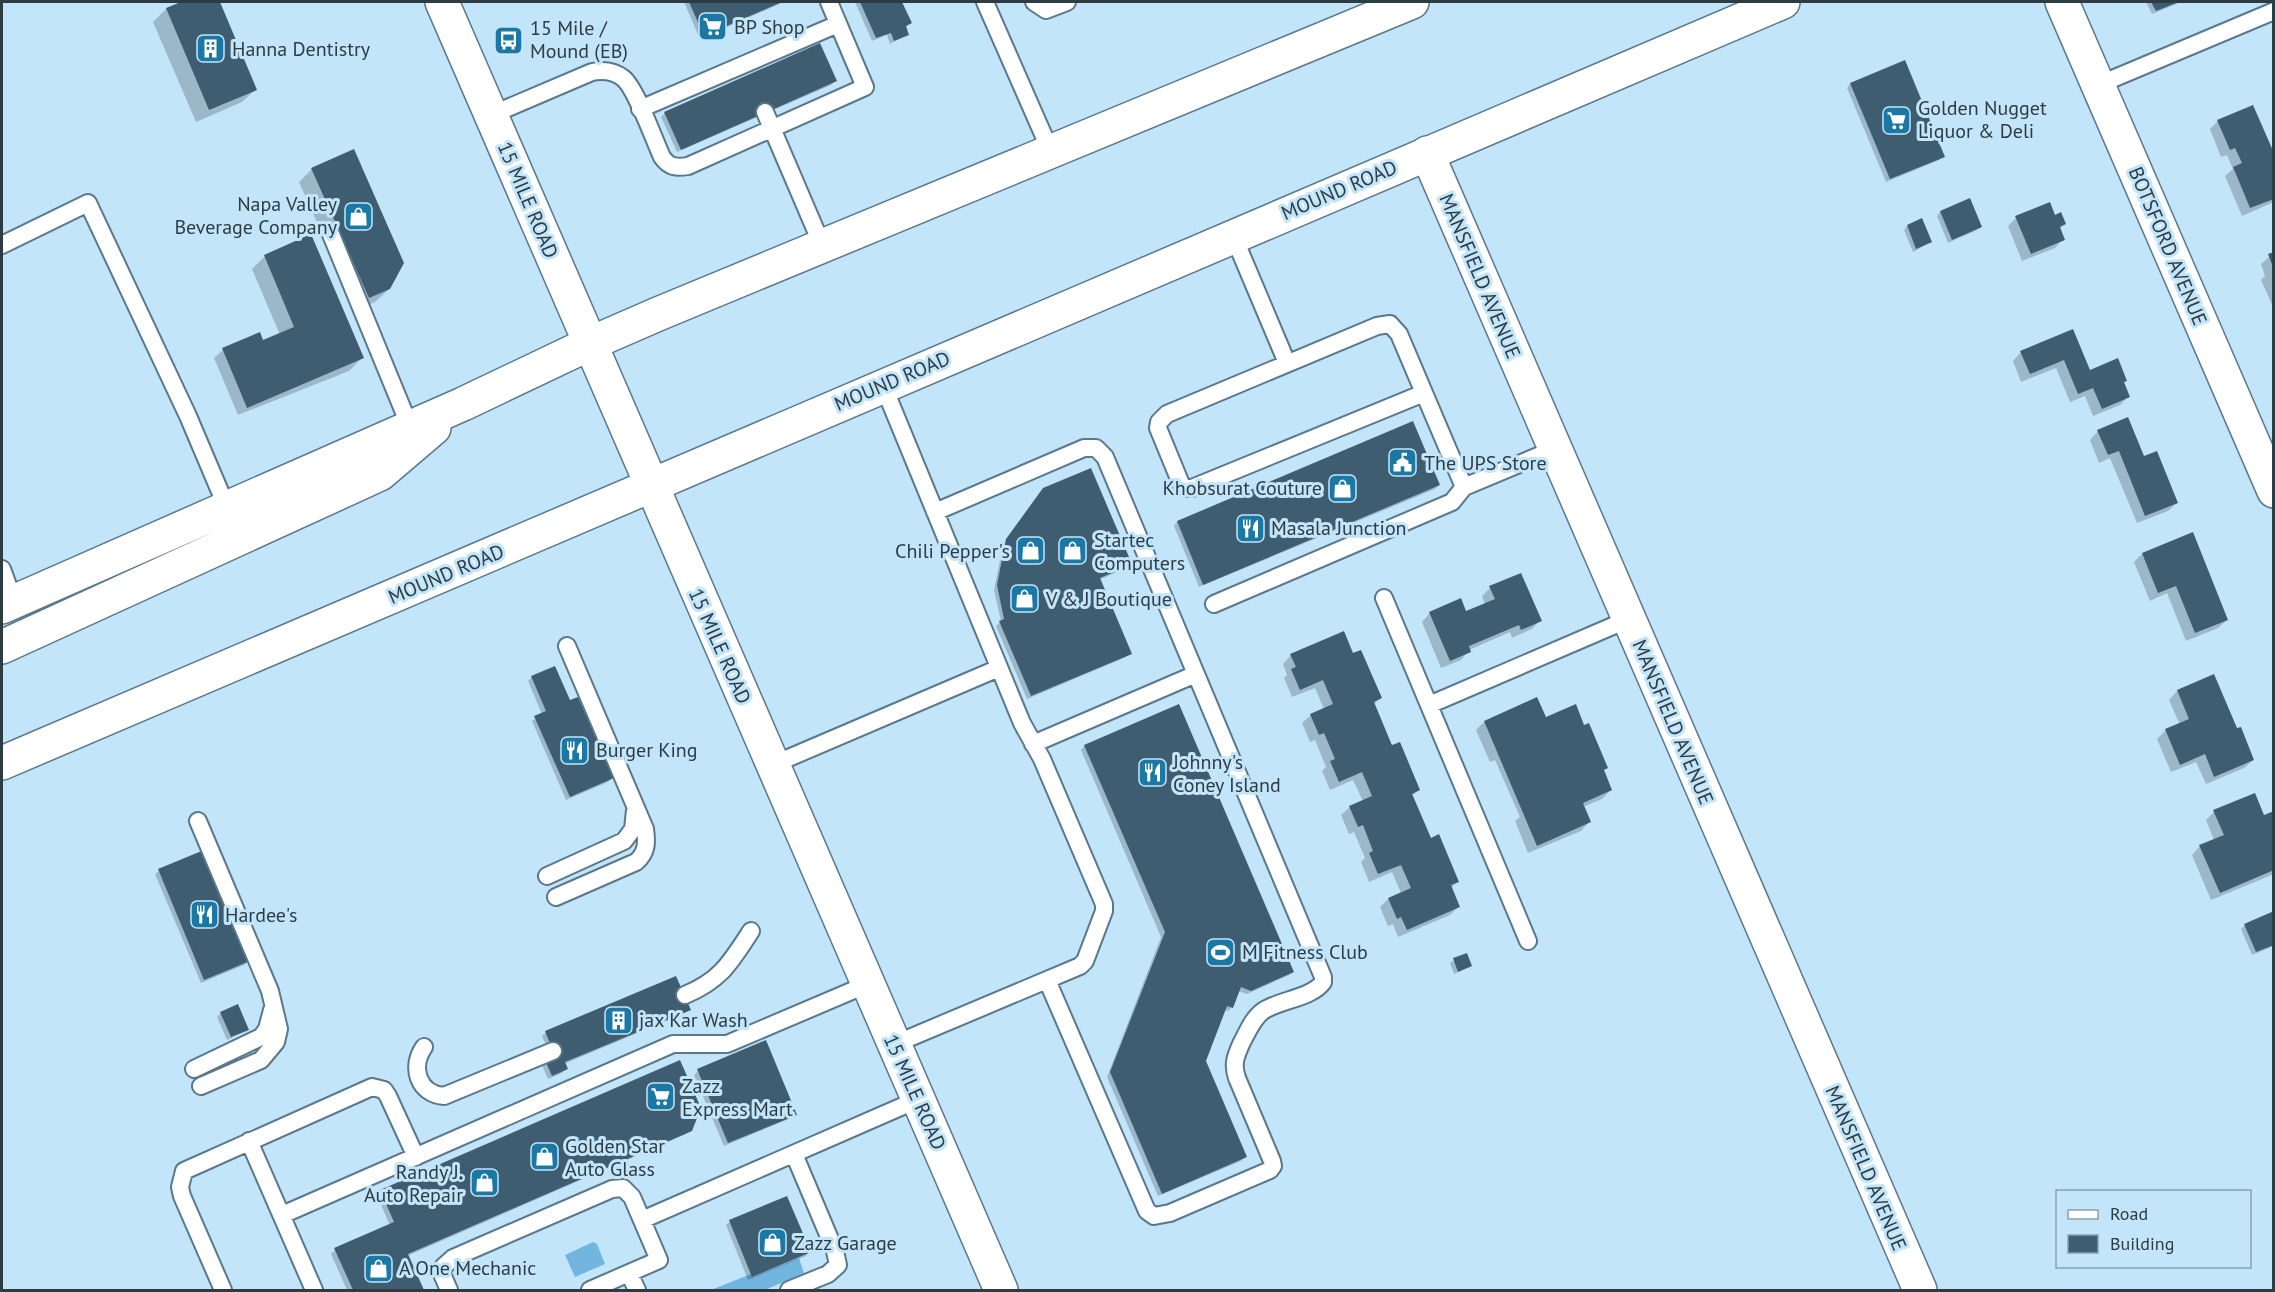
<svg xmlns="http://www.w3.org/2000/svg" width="2275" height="1292" font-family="'PT Sans',sans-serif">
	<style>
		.green { fill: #72b6df }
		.shadow { fill: #0003 }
		.building { fill: #3f5d70 }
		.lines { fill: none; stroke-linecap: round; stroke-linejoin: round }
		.service-casing { stroke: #59788b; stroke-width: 20 }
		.minor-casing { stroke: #59788b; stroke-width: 36 }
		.secondary-casing { stroke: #59788b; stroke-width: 36 }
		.service { stroke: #fff; stroke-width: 16 }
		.minor { stroke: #fff; stroke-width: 33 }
		.secondary { stroke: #fff; stroke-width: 33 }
		.labels { text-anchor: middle; stroke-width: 6; stroke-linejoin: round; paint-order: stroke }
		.poi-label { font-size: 20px; fill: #2d3b43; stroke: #c3e5fa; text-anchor: start }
		.street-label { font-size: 20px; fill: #2d3b43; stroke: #c3e5fa }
	</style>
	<rect width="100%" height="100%" fill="#c3e5fa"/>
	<path class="green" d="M593,1242L597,1244L605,1264L575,1277L565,1255Z
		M799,1258L804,1273L765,1290H711L751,1274L753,1277Z"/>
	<path class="shadow" d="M184,2H218L255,90L242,102L196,122L153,22L166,9Z
		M684,2H784L700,39Z
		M855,2H901L910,23L906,27L908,34L890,44L887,35L872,41Z
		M2146,2H2181L2152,14Z
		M1904,62L1943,156L1939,160L1886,182L1847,88L1850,84Z
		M835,81L831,85L677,152L661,117L665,113Z
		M2218,121L2274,157V202L2242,216L2225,176L2233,169L2227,155L2221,157L2210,129Z
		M312,169L389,289L375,302L356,310L299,182Z
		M1969,200L1981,226L1977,230L1948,243L1937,216L1940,212Z
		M2054,217L2064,224L2059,229L2063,239L2055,248L2022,261L2008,226L2016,218Z
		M1907,226L1931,242L1913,252L1904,230Z
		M2274,253V309L2261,280L2265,276L2261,264Z
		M265,256L362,358L349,371L238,415L214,358L223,350L262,342L280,335L252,269Z
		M2073,331L2090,372L2125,381L2123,383L2128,397L2120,405L2093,416L2085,396L2070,402L2056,368L2021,382L2013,361L2021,352Z
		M1413,423L1439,485L1435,489L1199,587L1174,526L1177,522Z
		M2098,431L2143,458L2177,503L2168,511L2137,523L2110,458L2099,463L2090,440Z
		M1039,494L1130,564L1126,568L1099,580L1130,653L1126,657L1027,699L996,626L1001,621L994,590L1003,545Z
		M2142,554L2227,620L2218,628L2186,641L2167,593L2150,601L2134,562Z
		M1490,588L1540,621L1532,629L1512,638L1510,632L1469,650L1461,660L1441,668L1422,622L1430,613H1465L1485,605L1482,596Z
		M1291,655H1353L1380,698L1374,704L1392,747L1418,790L1412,796L1430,840L1457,882L1451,888L1458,907L1450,915L1398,937L1393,924L1388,926L1380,907L1388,899L1401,893L1392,872L1369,882L1361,862L1365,858L1354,832L1349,834L1341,815L1350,807L1363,801L1353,780L1330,790L1322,771L1326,767L1315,740L1310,742L1302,723L1311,715L1324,709L1315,688L1292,697L1284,678L1287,675L1283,664Z
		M554,668L569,702L612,778L608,782L566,800L532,721L542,714L528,681L532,677Z
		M2177,691L2236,730L2253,760L2244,768L2206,784L2196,762L2171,772L2157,739L2166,730L2180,725L2169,700Z
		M1178,706L1293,972L1289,975L1247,994L1238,991L1232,1007L1228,1011L1224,1010L1204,1061L1245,1157L1241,1161L1158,1196L1107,1077L1161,937L1081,750L1084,746Z
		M1545,719L1603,771L1611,790L1602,799L1583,807L1589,822L1581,831L1528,853L1515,821L1520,817L1495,760L1490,762L1476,730L1484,722Z
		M2214,812L2263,817L2274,812V874L2211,900L2192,855L2200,846L2214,840L2206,820Z
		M159,871L248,961L244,965L201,983L155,874Z
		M2274,913V946L2252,955L2241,929L2245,925Z
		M1454,960L1470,966L1454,974L1450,963Z
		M689,1010L685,1013L564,1064L566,1069L562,1073L548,1079L542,1065L552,1059L542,1036L546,1032Z
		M221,1013L247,1030L227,1040L217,1017Z
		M765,1042L795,1114L791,1118L724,1146L694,1075L698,1071Z
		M690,1130L686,1134L407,1256L422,1290H347L331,1254L335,1250L390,1226L377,1195L381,1191Z
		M787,1198L809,1252L806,1256L748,1280L726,1225L729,1222Z"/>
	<path class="building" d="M181,2H220L257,90L209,110L166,8Z
		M689,2H782L704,36Z
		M860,2H902L912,23L906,26L909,35L894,41L891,33L876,38Z
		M2151,2H2179L2156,11Z
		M820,43L837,81L681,150L664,112Z
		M1905,60L1945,157L1890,179L1850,83Z
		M2253,105L2274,153V199L2250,208L2233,167L2242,163L2235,148L2230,150L2217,120Z
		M354,149L404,263L390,289L369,298L311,168Z
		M1970,198L1982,227L1952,240L1940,211Z
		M2050,202L2055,215L2061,212L2066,224L2060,227L2065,240L2031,254L2015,216Z
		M1922,218L1932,242L1916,249L1907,225Z
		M311,234L364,358L247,408L222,348L260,332L263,340L294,327L264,255Z
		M2274,252V267H2273L2268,254Z
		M2073,329L2090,370L2118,358L2127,381L2124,382L2130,397L2102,409L2093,388L2078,394L2064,360L2030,374L2020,351Z
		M2128,417L2144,456L2157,451L2178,503L2145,516L2119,451L2108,455L2097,430Z
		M1413,421L1440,485L1203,585L1177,521Z
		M1091,468L1132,564L1100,578L1132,654L1031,696L999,621L1004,619L997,585L1006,539L1043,488Z
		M2193,532L2228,620L2195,633L2176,586L2158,593L2142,553Z
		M1521,573L1542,621L1521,630L1519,625L1469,646L1471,652L1450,661L1429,612L1461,598L1466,611L1495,599L1489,586Z
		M1344,631L1353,653L1361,650L1382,698L1374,702L1391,743L1392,745L1400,742L1420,790L1412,794L1413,796L1431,838L1439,834L1459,882L1451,885L1460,907L1407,930L1401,917L1397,919L1388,898L1411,888L1401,865L1378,874L1369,853L1373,851L1363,825L1358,827L1349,806L1372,796L1362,772L1339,782L1330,761L1335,759L1324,733L1319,735L1310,714L1333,704L1323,680L1300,690L1291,669L1296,667L1290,654Z
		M555,666L570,700L578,697L614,778L570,797L534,716L546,711L531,676Z
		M2214,674L2237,728L2241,727L2254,760L2214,777L2205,754L2180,765L2165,729L2189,719L2177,690Z
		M1537,697L1546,717L1576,704L1584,725L1589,723L1608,768L1604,770L1612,790L1583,803L1591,822L1537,846L1484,721Z
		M1179,704L1294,972L1251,991L1241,987L1233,1008L1227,1006L1206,1061L1247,1157L1162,1194L1110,1072L1165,932L1084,745Z
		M2255,793L2264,815L2274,811V870L2220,893L2199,845L2224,835L2213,810Z
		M204,850L250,961L204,980L158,869Z
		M2274,911V945L2256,952L2244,924Z
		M1467,953L1472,966L1458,972L1453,958Z
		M676,976L691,1010L565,1062L568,1069L552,1076L545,1060L555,1056L545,1031Z
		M238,1004L249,1030L231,1037L220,1012Z
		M766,1040L797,1115L728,1143L697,1069Z
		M680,1060L701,1108L692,1131L408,1254L424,1290H353L334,1248L394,1222L380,1190Z
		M787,1196L811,1252L752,1277L729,1220Z"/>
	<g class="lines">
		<defs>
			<path id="service" d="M985,2L1050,150
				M1034,2L1046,10L1067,2
				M2098,85L2274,11
				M640,109L838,24
				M765,112L822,245
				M491,115L592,72C603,70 614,71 623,78C636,88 654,140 662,157C669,167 676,168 688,166L865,87L829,2
				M330,232L410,427
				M1233,235L1287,363
				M2,245L88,203L188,416L227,508
				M883,385L1022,723L1042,759L1104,904V911L1085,961L1080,966L895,1044
				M1424,393L1192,488H1186L1181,484L1158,428L1159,422L1167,414L1377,326L1390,324L1399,334L1464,487
				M935,512L1084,448H1096L1105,457L1323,977V982C1312,998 1279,1000 1263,1011C1253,1018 1248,1031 1242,1042C1236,1055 1232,1064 1237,1078L1272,1161L1273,1166L1270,1170L1170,1213L1154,1216L1147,1211L1047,980
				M2,569L14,602
				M1384,598L1528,941
				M1214,604L1452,502L1464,487L1555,449
				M1429,705L1629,619
				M1033,744L1196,674
				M772,765L999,668
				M198,821L270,991L279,1029L276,1042L261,1060L201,1086
				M547,876L624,841L633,829L635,810
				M556,897L636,862C647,853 647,842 645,829L567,646
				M685,995C721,980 730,963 751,931
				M424,1047C410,1067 418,1094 444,1096L553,1051
				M194,1069L261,1037L267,1029L272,1010
				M249,1141L314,1290
				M282,1215L673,1044H727L868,984
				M642,1220L919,1099
				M629,1273L637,1290
				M223,1290L182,1196L180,1187L184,1171L372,1087L384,1090L388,1096L416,1157
				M449,1290L442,1274L443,1267L453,1258L612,1189L623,1188L632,1197L659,1260L590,1290
				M789,1290L828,1274L838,1265L835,1251L794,1154"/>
			<path id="minor" d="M2062,2L2274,491
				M1427,153L1920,1290"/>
			<path id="secondary" d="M442,2L1001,1290
				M2,607L463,404L589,344L658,314L1412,2
				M2,647L380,474L434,428
				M2,763L1783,2"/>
		</defs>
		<use href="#service" class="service-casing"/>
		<use href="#minor" class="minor-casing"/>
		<use href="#secondary" class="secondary-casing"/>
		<use href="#service" class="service"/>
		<use href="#minor" class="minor"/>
		<use href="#secondary" class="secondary"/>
	</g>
	<defs>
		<symbol id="supermarket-square" viewBox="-11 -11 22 22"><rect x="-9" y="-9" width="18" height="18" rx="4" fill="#1b78a5" stroke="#c3e5fa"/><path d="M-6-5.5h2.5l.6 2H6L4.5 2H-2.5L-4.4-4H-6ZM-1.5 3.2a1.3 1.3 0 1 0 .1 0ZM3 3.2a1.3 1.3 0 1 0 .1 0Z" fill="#fff"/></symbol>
		<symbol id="bus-square" viewBox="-11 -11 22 22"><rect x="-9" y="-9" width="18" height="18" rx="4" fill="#1b78a5" stroke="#c3e5fa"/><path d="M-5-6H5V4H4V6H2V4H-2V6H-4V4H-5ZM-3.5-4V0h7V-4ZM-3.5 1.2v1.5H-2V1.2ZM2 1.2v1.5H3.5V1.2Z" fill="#fff"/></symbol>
		<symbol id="building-square" viewBox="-11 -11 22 22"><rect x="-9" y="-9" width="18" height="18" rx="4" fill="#1b78a5" stroke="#c3e5fa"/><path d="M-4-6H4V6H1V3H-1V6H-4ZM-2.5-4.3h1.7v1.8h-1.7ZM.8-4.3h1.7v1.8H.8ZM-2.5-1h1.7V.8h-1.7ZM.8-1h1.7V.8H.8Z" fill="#fff"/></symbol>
		<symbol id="shop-square" viewBox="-11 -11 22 22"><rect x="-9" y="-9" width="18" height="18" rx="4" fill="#1b78a5" stroke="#c3e5fa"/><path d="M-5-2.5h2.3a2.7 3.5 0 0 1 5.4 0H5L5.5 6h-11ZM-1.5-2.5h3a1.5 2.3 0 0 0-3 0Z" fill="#fff"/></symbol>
		<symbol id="civic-square" viewBox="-11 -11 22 22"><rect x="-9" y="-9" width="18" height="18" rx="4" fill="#1b78a5" stroke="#c3e5fa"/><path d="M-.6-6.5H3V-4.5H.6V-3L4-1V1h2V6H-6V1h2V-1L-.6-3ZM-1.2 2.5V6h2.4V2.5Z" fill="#fff"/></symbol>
		<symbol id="restaurant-square" viewBox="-11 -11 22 22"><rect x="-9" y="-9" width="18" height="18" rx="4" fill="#1b78a5" stroke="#c3e5fa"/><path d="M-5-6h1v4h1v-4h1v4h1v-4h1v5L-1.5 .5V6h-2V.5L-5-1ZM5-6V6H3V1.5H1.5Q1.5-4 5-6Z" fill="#fff"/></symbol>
		<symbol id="stadium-square" viewBox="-11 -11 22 22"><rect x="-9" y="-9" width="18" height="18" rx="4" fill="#1b78a5" stroke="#c3e5fa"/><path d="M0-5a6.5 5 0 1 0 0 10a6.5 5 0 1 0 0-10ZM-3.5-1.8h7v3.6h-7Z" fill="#fff"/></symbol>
	</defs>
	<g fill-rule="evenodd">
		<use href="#supermarket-square" x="696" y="10" width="33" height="33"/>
		<use href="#bus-square" x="492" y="24" width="33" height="33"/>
		<use href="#building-square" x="194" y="32" width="33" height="33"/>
		<use href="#supermarket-square" x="1880" y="104" width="33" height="33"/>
		<use href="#shop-square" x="342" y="200" width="33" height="33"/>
		<use href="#civic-square" x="1386" y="446" width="33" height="33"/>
		<use href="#shop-square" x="1326" y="472" width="33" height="33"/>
		<use href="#restaurant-square" x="1234" y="512" width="33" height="33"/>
		<use href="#shop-square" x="1014" y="534" width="33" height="33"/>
		<use href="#shop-square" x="1056" y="534" width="33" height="33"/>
		<use href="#shop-square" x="1008" y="582" width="33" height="33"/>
		<use href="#restaurant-square" x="558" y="734" width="33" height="33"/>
		<use href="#restaurant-square" x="1136" y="756" width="33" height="33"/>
		<use href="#restaurant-square" x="188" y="898" width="33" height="33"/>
		<use href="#stadium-square" x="1204" y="936" width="33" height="33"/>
		<use href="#building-square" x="602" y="1004" width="33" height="33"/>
		<use href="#supermarket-square" x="644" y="1080" width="33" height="33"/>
		<use href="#shop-square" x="528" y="1140" width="33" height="33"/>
		<use href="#shop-square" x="468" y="1166" width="33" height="33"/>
		<use href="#shop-square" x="756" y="1226" width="33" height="33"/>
		<use href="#shop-square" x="362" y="1252" width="33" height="33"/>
	</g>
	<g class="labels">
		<g class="poi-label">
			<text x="734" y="34">BP Shop</text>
			<text x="530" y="35">15 Mile /<tspan x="530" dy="23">Mound (EB)</tspan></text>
			<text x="232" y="56">Hanna Dentistry</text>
			<text x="1918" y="115">Golden Nugget<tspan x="1918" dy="23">Liquor &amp; Deli</tspan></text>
			<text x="337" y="211" text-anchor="end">Napa Valley<tspan x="337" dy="23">Beverage Company</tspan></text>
			<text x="1424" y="470">The UPS Store</text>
			<text x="1322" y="495" text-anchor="end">Khobsurat Couture</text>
			<text x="1271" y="535">Masala Junction</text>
			<text x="1094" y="547">Startec<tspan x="1094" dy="23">Computers</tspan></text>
			<text x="1010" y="558" text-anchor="end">Chili Pepper's</text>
			<text x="1046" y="606">V &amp; J Boutique</text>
			<text x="596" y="757">Burger King</text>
			<text x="1173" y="769">Johnny's<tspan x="1173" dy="23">Coney Island</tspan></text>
			<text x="225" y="922">Hardee's</text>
			<text x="1242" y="959">M Fitness Club</text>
			<text x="639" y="1027">jax Kar Wash</text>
			<text x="682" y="1093">Zazz<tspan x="682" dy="23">Express Mart</tspan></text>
			<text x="565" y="1153">Golden Star<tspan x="565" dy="23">Auto Glass</tspan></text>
			<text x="463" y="1179" text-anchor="end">Randy J.<tspan x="463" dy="23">Auto Repair</tspan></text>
			<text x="794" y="1250">Zazz Garage</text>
			<text x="399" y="1275">A One Mechanic</text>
		</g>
		<g class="street-label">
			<text transform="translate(1339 190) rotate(-23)" y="7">MOUND ROAD</text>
			<text transform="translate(528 200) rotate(67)" y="7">15 MILE ROAD</text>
			<text transform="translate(2168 246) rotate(67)" y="7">BOTSFORD AVENUE</text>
			<text transform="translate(1480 276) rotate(67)" y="7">MANSFIELD AVENUE</text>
			<text transform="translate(892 381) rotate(-23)" y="7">MOUND ROAD</text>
			<text transform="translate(446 574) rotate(-23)" y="7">MOUND ROAD</text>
			<text transform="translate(720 646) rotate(66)" y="7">15 MILE ROAD</text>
			<text transform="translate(1673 722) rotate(67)" y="7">MANSFIELD AVENUE</text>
			<text transform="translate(915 1092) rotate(66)" y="7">15 MILE ROAD</text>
			<text transform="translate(1866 1168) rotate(67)" y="7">MANSFIELD AVENUE</text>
		</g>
	</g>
	<rect width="2275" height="1292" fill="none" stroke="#2d3b43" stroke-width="6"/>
	<rect x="2056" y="1190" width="195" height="78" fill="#c3e5fa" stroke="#87a1b1" stroke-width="1.5"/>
	<rect x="2068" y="1210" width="30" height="9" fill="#ffffff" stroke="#87a1b1" stroke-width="1.5"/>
	<text x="2110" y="1220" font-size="18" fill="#2d3b43">Road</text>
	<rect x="2068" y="1235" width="30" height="18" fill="#3f5d70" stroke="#87a1b1" stroke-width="1.5"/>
	<text x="2110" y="1250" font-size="18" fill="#2d3b43">Building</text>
</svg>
